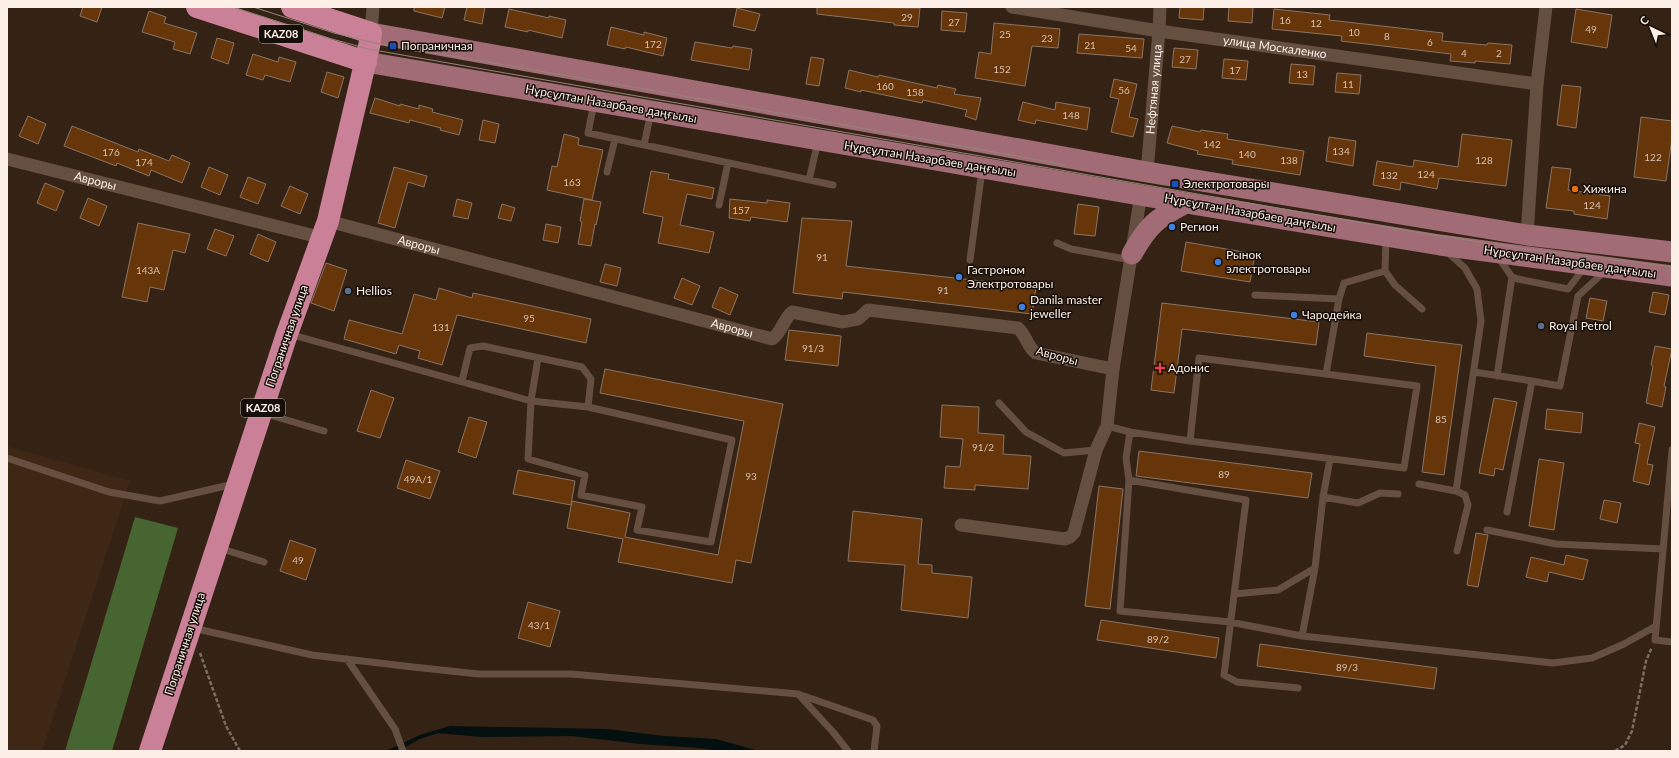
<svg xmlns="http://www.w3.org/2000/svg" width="1679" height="758" font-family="Lato,sans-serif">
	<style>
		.built { fill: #3f2716 }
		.forest { fill: #476530 }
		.water { fill: #040f10 }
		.building { fill: #663509; stroke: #8a7465 }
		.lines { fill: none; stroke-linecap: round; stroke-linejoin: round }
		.path { stroke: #7d6c61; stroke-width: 2.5; stroke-dasharray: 4 2; stroke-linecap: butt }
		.lane { stroke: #644f41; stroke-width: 7 }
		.street { stroke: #644f41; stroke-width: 13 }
		.primary { stroke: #a16c75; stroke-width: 21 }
		.highway { stroke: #ca8097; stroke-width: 22 }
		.tram { stroke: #94857a; stroke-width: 1 }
		.transit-dot { fill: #1a4fb4; stroke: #160e08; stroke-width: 1.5 }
		.food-dot { fill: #e8710a; stroke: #160e08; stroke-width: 1.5 }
		.shop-dot { fill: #3f7fe0; stroke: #160e08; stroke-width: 1.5 }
		.service-dot { fill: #5c6f8a; stroke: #160e08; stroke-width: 1.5 }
		.health-dot { fill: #e0444e; stroke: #160e08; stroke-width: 1.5 }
		.labels { text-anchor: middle; stroke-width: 3; stroke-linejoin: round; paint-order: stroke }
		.number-label { font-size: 10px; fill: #d6c0b0 }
		.shield { fill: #160e08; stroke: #b7aca4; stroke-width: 1 }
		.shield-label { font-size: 11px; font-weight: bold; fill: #fcefe7 }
		.poi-label { font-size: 12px; fill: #fcefe7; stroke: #160e08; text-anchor: start }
		.street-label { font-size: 12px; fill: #fcefe7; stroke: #160e08 }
	</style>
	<rect width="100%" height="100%" fill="#342215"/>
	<path class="built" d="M7,446L130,481L42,751H7Z"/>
	<path class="forest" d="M135,517L178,528L112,751H65Z"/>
	<path class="water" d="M450,726L607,729L664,736L716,739L759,751H720L699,748L640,744L572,736L481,737L438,733L420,739L398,751H386L420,735Z"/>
	<path class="building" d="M83,7H102L97,22L80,16Z
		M414,7H445L442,18L414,11Z
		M467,7H485L482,24L464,20Z
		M817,7L920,8L918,27L894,25V23L817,14Z
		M1180,7H1204L1203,20L1179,18Z
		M1229,7H1253L1252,23L1228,21Z
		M737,8L760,14L755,31L733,26Z
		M509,9L549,18V16L566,20L562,38L528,30V32L505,27Z
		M1274,9L1330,15L1329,20L1443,33L1442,41L1487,45L1488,43L1512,45L1510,64L1475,61V63L1450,61L1451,54L1341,41L1342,36L1272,29Z
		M1576,9L1612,15L1607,48L1571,42Z
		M149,11L166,17L164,23L197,33L190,54L173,49L175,42L142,32Z
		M942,11L967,13L965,32L941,30Z
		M994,23L1060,29L1058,48L1032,46L1025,86L975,78L979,52L991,54Z
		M611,27L644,35V32L667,38L663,56L626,47L625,49L607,45Z
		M1079,34L1144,39L1142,58L1077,53Z
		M217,38L234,43L228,64L211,58Z
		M695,42L732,48L733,46L752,49L749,70L691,60Z
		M1174,48L1198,50L1196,69L1172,67Z
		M253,54L278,62L279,57L296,62L290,82L265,75L263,80L246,75Z
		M811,57L824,59L819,86L806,84Z
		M1224,59L1248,61L1246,80L1222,78Z
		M1291,64L1315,66L1313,85L1289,83Z
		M849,70L878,77L879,75L937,88L938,85L956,89L954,94L981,98L976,120L965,116L967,110L923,100L922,103L861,90V92L845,88Z
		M327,72L344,77L338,98L321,92Z
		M1337,73L1361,75L1359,94L1335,92Z
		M1114,79L1137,84L1129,117L1138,119L1133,137L1111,132L1119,99L1110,97Z
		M1562,85L1581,87L1576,128L1557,125Z
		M375,98L400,106V104L419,109V105L433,109L432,112L463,120L459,135L440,130L441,128L410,120L409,123L370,113Z
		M1023,102L1055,110L1056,102L1090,108L1087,130L1036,120L1035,124L1018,120Z
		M28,116L46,124L38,144L19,136Z
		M1641,117L1672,121V138L1666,181L1634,177Z
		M483,120L499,124L495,143L479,140Z
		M72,126L138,152L139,149L169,161L172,155L190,163L182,183L151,170L149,176L117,163L116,166L64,146Z
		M1172,126L1200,132L1201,130L1228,134L1227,139L1304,151L1300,175L1232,164L1233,160L1197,154L1198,151L1167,143Z
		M564,134L579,138L578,145L603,150L592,200L547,190L552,166L557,167Z
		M1462,134L1512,140L1506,186L1439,178L1437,189L1401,182L1400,190L1373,185L1377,161L1413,167L1414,160L1458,167Z
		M1329,137L1356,141L1353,166L1326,161Z
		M209,167L228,175L220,195L201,187Z
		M394,167L427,176L424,187L408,182L395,228L378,223Z
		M1552,167L1571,169L1568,190L1610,196L1607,219L1574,214V211L1546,208Z
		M651,171L669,174L668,179L714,188L712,199L687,194L680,225L714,232L709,253L658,243L663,217L643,213Z
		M248,177L266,184L258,204L240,197Z
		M45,183L64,191L56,211L37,203Z
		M290,186L308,194L300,214L281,206Z
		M88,198L107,206L99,226L80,218Z
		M457,199L472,203L468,219L453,216Z
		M584,199L601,202L596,225L595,224L591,246L578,244L582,222L580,221Z
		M730,199L767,203V200L790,203L787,222L751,217L750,221L729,218Z
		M502,204L515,208L511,221L498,218Z
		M1078,204L1099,207L1095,236L1074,234Z
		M802,218L852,221L846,266L1036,287L1032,314L843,292L842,299L793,293Z
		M138,223L190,234L185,253L173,250L164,290L150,287L147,302L122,297Z
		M546,224L561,227L558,243L543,240Z
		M215,229L234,236L226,256L207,249Z
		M258,234L276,242L268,262L250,254Z
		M1186,242L1255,254L1250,282L1181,271Z
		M326,263L347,270L334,311L311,303Z
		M605,264L621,268L617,286L600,282Z
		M682,278L700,286L692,305L674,298Z
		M720,287L738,295L730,315L712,307Z
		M439,288L472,298L473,293L591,319L586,343L457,315L442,365L418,358L420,351L399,345L396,354L344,339L349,320L402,334L414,294L436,300Z
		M1653,292L1669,295L1665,315L1649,312Z
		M1590,298L1607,301L1603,321L1586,318Z
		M1162,303L1319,322L1316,345L1182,329L1174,393L1151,390Z
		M789,330L841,336L838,366L785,360Z
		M1367,333L1462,345L1444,475L1422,472L1436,366L1364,356Z
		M1655,346L1672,349L1664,386L1666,387L1662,407L1646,403L1653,366L1651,365Z
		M605,369L783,404L751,563L736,560L732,583L618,562L623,539L567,528L572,501L630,513L625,537L718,555L744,421L600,393Z
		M371,390L394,398L380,438L357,431Z
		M1494,398L1517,402L1503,470L1495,468L1494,476L1479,473Z
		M942,405L979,407L978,433L1004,435L1003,454L1031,456L1028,489L975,485V490L944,488L946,466L960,467L963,439L940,437Z
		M1547,409L1583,413L1581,433L1545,429Z
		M469,417L487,422L476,458L458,452Z
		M1639,423L1655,427L1647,464L1653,465L1649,485L1633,481L1640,444L1635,443Z
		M1139,451L1312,473L1308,498L1136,476Z
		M1539,459L1564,463L1554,530L1529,526Z
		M406,460L440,471L430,499L397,488Z
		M518,470L575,481L571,505L513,494Z
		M1099,486L1123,489L1110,609L1085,606Z
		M1604,500L1621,503L1617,523L1600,519Z
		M853,511L922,519L918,564L932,565V573L972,577L968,618L901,610L905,565L848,561Z
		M1476,533L1488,535L1478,587L1467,585Z
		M290,540L316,549L306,580L280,571Z
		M1566,555L1588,560L1583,580L1549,572L1547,582L1526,577L1531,557L1564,565Z
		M528,602L560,611L550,647L518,638Z
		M1101,620L1219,638L1216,658L1097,640Z
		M1260,644L1437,668L1434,689L1257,666Z"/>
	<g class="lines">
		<path class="path" d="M200,653L226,726L240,751
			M1615,751L1625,745L1632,731L1646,661L1652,647"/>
		<path class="lane" d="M594,103L588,133L833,185
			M644,145L651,112
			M607,172L615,139
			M809,180L818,141
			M719,205L728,163
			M1057,243L1071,249L1131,260
			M1498,257L1512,277L1518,279L1568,289L1584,268
			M970,260L982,170
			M1385,271L1395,285L1422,309
			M1255,295L1339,299
			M289,334L531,401L588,407L732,440L711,542L637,530L642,507L581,495L585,475L528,459L531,401L538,358
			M1474,372L1532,381
			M1497,376L1512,277
			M462,381L470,348L483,346L582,367L591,379L588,407
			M999,403L1026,432L1064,453L1096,450
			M263,413L324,431
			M1107,426L1130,432L1190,441L1404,468L1417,386L1326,374L1339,299L1344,283L1385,271L1386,238
			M1130,432L1126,458L1129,480L1246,500L1224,675L1237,682L1298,688
			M1190,441L1199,358L1326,374
			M1672,450L1655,640L1672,642
			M7,458L109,492L160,501L234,484
			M1129,480L1120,611L1230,622L1302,636
			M1419,484L1456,491L1481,321L1477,289L1465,268L1446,251
			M1456,491L1465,495L1468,505L1457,551
			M1323,497L1330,459
			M1507,512L1532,381L1560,386L1578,296L1605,271
			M1487,530L1556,544L1663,549
			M219,548L264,562
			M1315,568L1302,636L1553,663L1592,658L1624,644L1656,626
			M1234,594L1278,590L1315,568L1323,497L1358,503L1380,493L1398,494
			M193,628L312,655L404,666L478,674H571L798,694L833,732L848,751
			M347,659L395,729L403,751
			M798,694L873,720L877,726L874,751"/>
		<g class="street">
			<path id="s1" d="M1012,7L1159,31L1537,84"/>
			<path d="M371,33L373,7"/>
			<path id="s2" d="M7,159L323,238"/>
			<path id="s3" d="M1147,172L1159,31L1160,7"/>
			<path id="s4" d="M328,221L772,339C782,332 783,320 792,312L843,322L858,319L868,310L1018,328C1027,336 1027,347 1036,353L1113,369"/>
			<path d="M1527,235L1537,84L1546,7"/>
			<path d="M961,525L1065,539L1070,537L1074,533L1096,450L1107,426L1113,369L1141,194"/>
		</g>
		<path class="primary" d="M371,33L1147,172L1527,235L1672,252
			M366,62L1186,203L1440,245L1672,276
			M1132,254C1148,225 1157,218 1186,203"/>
		<path class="highway" d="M197,7L366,62
			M150,751L287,334L328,221L370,42L371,33L292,7"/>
		<path class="tram" d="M233,7L332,39L368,49L1415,232L1526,249L1672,267
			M253,7L334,33L370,42L668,93L1066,165"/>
	</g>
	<g class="transit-dot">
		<rect x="389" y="42" width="8" height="8" rx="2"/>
		<rect x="1171" y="180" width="8" height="8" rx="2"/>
	</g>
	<circle class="food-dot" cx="1575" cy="189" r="4"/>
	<g class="shop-dot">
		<circle cx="1172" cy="227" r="4"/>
		<circle cx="1218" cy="262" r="4"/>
		<circle cx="959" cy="277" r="4"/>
		<circle cx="1022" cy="307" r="4"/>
		<circle cx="1294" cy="315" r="4"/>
	</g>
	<g class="service-dot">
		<circle cx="348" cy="291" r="4"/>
		<circle cx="1541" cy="326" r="4"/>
	</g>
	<path class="health-dot" d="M1158 362h4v4h4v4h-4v4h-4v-4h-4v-4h4z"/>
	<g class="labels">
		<g class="number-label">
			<text x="907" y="21">29</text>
			<text x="1285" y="24">16</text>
			<text x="954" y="26">27</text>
			<text x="1316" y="27">12</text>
			<text x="1591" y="33">49</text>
			<text x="1354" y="36">10</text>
			<text x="1005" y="38">25</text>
			<text x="1387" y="40">8</text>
			<text x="1047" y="42">23</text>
			<text x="1430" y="46">6</text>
			<text x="653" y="48">172</text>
			<text x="1090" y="49">21</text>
			<text x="1131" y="52">54</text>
			<text x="1464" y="57">4</text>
			<text x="1499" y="57">2</text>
			<text x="1185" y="63">27</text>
			<text x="1002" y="73">152</text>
			<text x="1235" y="74">17</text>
			<text x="1302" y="78">13</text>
			<text x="1348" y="88">11</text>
			<text x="885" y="90">160</text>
			<text x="1124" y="94">56</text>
			<text x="915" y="96">158</text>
			<text x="1071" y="119">148</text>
			<text x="1212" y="148">142</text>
			<text x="1341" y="155">134</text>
			<text x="111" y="156">176</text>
			<text x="1247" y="158">140</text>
			<text x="1653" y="161">122</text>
			<text x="1289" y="164">138</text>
			<text x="1484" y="164">128</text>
			<text x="144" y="166">174</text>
			<text x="1426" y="178">124</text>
			<text x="1389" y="179">132</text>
			<text x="572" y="186">163</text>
			<text x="1592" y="209">124</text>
			<text x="741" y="214">157</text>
			<text x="822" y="261">91</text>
			<text x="148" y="274">143А</text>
			<text x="943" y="294">91</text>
			<text x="529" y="322">95</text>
			<text x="441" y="331">131</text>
			<text x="813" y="352">91/3</text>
			<text x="1441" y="423">85</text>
			<text x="983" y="451">91/2</text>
			<text x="1224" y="478">89</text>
			<text x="751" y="480">93</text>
			<text x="418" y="483">49А/1</text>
			<text x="298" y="564">49</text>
			<text x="539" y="629">43/1</text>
			<text x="1158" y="643">89/2</text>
			<text x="1347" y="671">89/3</text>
		</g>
		<g class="shield">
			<rect x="259" y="25" width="44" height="18" rx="3"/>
			<rect x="241" y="399" width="44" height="18" rx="3"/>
		</g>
		<g class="shield-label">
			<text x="281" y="38">KAZ08</text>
			<text x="263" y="412">KAZ08</text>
		</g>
		<g class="poi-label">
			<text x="401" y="50">Пограничная</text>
			<text x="1183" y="188">Электротовары</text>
			<text x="1583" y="193">Хижина</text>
			<text x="1180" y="231">Регион</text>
			<text x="1226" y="259">Рынок<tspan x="1226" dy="14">электротовары</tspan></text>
			<text x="967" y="274">Гастроном<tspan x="967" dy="14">Электротовары</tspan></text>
			<text x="356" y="295">Hellios</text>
			<text x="1030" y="304">Danila master<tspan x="1030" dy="14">jeweller</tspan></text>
			<text x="1302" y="319">Чародейка</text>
			<text x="1549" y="330">Royal Petrol</text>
			<text x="1168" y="372">Адонис</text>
		</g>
		<g class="street-label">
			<text dy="4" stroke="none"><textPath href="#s1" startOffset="266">улица Москаленко</textPath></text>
			<text dy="4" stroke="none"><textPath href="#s3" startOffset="83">Нефтяная улица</textPath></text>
			<text transform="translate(611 104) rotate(10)" y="4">Нұрсұлтан Назарбаев даңғылы</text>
			<text transform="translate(930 159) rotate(9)" y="4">Нұрсұлтан Назарбаев даңғылы</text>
			<text dy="4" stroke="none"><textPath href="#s2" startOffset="91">Авроры</textPath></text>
			<text transform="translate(1250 213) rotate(10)" y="4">Нұрсұлтан Назарбаев даңғылы</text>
			<text dy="4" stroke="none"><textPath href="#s4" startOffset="94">Авроры</textPath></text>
			<text transform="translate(1570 262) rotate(8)" y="4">Нұрсұлтан Назарбаев даңғылы</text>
			<text dy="4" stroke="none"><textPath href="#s4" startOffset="418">Авроры</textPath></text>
			<text transform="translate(287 336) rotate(-71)" y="4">Пограничная улица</text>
			<text transform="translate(1057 356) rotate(15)" y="4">Авроры</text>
			<text transform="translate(185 644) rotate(-72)" y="4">Пограничная улица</text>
		</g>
	</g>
	<rect width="1679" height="758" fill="none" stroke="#fcefe7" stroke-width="16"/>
	<g transform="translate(1651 28) rotate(317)" stroke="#160e08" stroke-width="3" paint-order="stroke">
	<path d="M0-3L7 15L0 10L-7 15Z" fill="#fcefe7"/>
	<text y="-6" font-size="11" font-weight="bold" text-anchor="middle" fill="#fcefe7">С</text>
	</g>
</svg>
